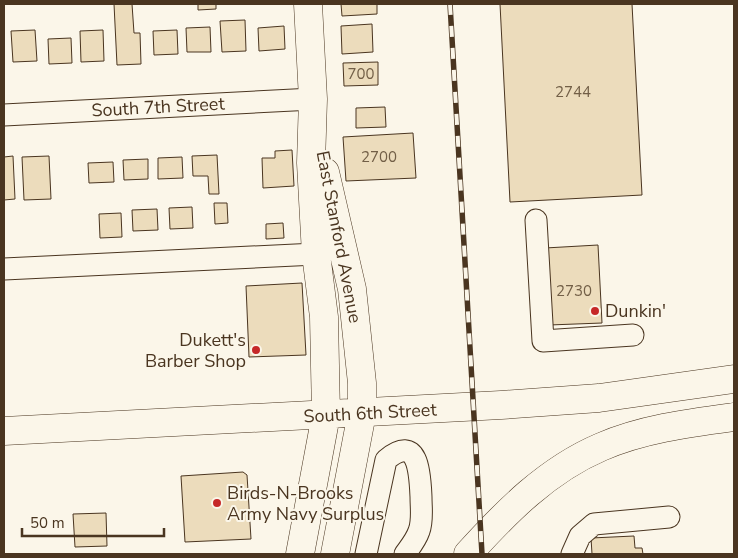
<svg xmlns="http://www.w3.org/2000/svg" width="738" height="558" font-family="'Nunito Sans',sans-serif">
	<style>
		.building { fill: #ecdcbc; stroke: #4a3520 }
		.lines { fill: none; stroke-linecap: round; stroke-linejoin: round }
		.minor-casing { stroke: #4a3520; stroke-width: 23 }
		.major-casing { stroke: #4a3520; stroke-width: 29 }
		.minor { stroke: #fbf6e9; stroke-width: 21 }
		.major { stroke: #fbf6e9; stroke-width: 28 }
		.rail-casing { stroke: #4a3520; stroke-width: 5.5 }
		.rail { stroke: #fbf6e9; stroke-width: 4; stroke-dasharray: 11; stroke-linecap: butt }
		.poi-dot { fill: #c62828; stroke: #fbf6e9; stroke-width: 2 }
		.labels { text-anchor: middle; stroke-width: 4; stroke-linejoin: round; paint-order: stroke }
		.number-label { font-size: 15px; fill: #725f47 }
		.street-label { font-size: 18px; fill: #4a3520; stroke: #fbf6e9 }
		.poi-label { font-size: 18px; fill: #4a3520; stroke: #fbf6e9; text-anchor: start }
	</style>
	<rect width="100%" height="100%" fill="#fbf6e9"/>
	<path class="building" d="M114,4H132L134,33H140L141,64L117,65Z
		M198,4H216V9L198,10Z
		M341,4H377V14L342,16Z
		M500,4H632L642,195L510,202Z
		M245,20L246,51L222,52L220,21Z
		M372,24L373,52L342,54L341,26Z
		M284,26L285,49L259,51L258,28Z
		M210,27L211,52H187L186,28Z
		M35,30L37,61L13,62L11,31Z
		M103,30L104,61L81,62L80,31Z
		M177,30L178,54L154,55L153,31Z
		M71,38L72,63L49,64L48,39Z
		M378,62V85L344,86L343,63Z
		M385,107L386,127L356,128V108Z
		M413,133L416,178L346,181L343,137Z
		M292,150L294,186L263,188L262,158H275V151Z
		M217,155L219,194H209L208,176H193L192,156Z
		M13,156L15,199L4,200V157Z
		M49,156L51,199L24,200L22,157Z
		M182,157L183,178L158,179V158Z
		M148,159V179L124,180L123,160Z
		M113,162L114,182L89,183L88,163Z
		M214,203H227L228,223L215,224Z
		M192,207L193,228L170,229L169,208Z
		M157,209L158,230L133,231L132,210Z
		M121,213L122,237L100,238L99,214Z
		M283,223L284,238L266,239V224Z
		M598,245L602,323L549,325L545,248Z
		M302,283L306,355L249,357L246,286Z
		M243,472L247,475L251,539L185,542L181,476Z
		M106,513L107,546L75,547L73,514Z
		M634,536L635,548H642L643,554H592L591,538Z"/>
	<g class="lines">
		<defs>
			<path id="minor" d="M4,115L313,99
				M536,220L543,341L633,335
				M4,269L316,254
				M366,554L386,460C419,432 420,475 421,497C421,508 423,521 419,531C416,540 410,547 405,554
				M572,554L580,536L594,524L669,517"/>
			<path id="major" d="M325,172L352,289L362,383V413L335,554
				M4,431L501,405L599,398L734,379
				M300,554L326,415L324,317L316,254L311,163L313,99L308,4
				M468,554C506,512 547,470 601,447C642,429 689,423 734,417"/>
		</defs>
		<use href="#minor" class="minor-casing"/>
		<use href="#major" class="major-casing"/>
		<use href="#minor" class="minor"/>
		<use href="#major" class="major"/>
		<defs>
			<path id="rail" d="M450,4L482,554"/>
		</defs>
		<use href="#rail" class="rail-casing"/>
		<use href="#rail" class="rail"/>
	</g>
	<g class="poi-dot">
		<circle cx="595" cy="311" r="5"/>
		<circle cx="256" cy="350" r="5"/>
		<circle cx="217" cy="503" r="5"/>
	</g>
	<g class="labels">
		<g class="number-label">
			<text x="361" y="79">700</text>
			<text x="573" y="97">2744</text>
			<text x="379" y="162">2700</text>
			<text x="574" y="296">2730</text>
		</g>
		<g class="street-label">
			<text transform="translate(158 107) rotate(-3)" y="6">South 7th Street</text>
			<text transform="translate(339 237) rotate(79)" y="6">East Stanford Avenue</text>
			<text transform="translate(370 413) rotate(-3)" y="6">South 6th Street</text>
		</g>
		<g class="poi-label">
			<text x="605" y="317">Dunkin'</text>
			<text x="246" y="346" text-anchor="end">Dukett's<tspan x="246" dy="21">Barber Shop</tspan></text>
			<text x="227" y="499">Birds-N-Brooks<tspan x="227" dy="21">Army Navy Surplus</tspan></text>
		</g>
	</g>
	<rect width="738" height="558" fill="none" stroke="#4a3520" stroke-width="10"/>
	<path d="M22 528v8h142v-8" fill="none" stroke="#4a3520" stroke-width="2.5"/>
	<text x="30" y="528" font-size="15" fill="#4a3520" stroke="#fbf6e9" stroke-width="4" paint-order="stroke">50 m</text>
</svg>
